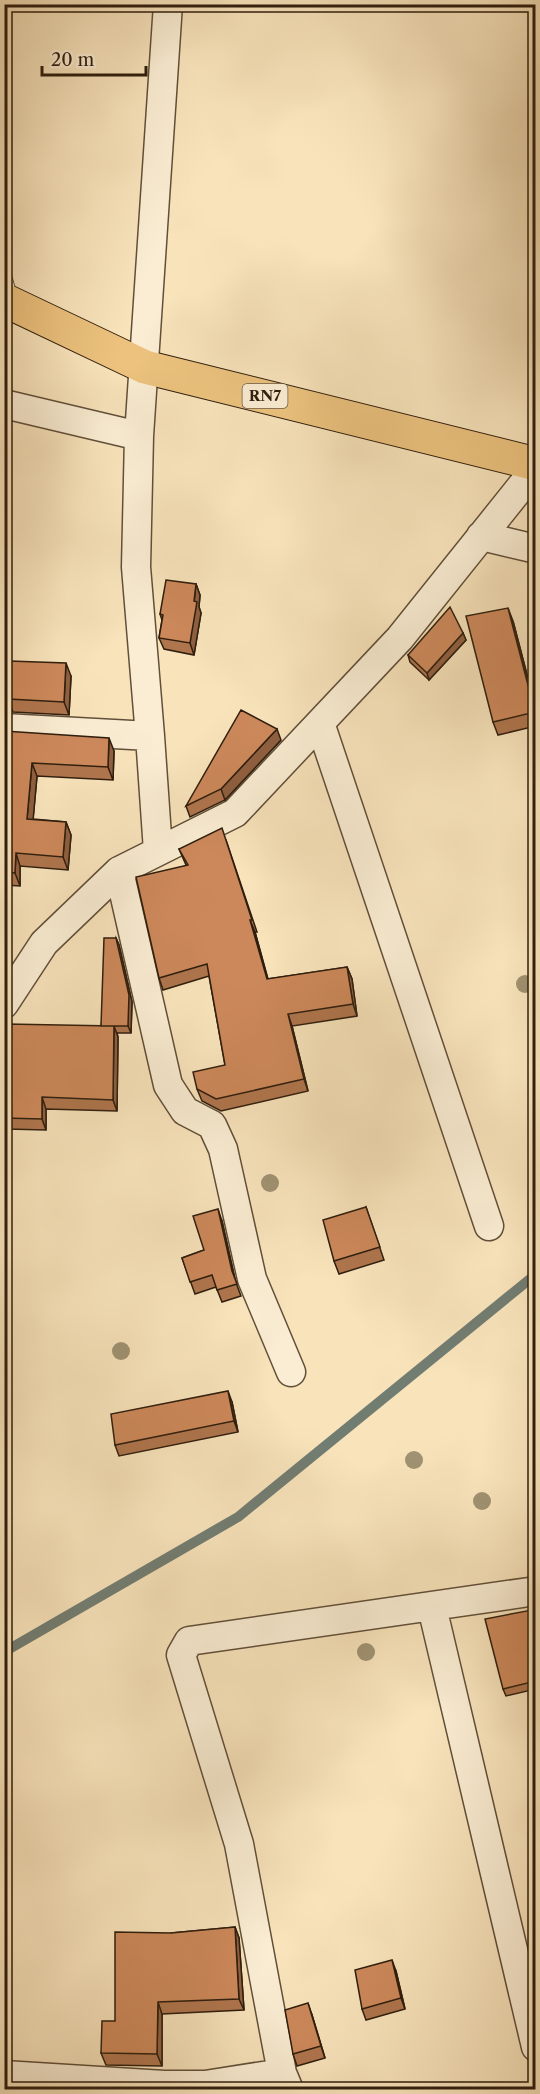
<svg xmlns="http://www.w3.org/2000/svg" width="540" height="2094" font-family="'Libre Caslon Text',serif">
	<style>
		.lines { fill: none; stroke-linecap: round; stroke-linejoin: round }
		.stream { stroke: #727d72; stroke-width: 10 }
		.lane-casing { stroke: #614f39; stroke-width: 16 }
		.street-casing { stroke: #614f39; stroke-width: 31 }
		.highway-casing { stroke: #2f1e0e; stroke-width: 35 }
		.lane { stroke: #faedd3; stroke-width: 14 }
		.street { stroke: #faedd3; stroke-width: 28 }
		.highway { stroke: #ecc27e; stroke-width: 33 }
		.tree { fill: #a09272 }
		.wall { fill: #af754d; stroke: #2f1e0e; stroke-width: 1.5 }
		.shaded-wall { fill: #8f5f3f; stroke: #2f1e0e; stroke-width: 1.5 }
		.building { fill: #cc885a; stroke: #2f1e0e; stroke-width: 1.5 }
		.labels { text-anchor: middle; stroke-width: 5; stroke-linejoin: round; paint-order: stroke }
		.shield { fill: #faedd3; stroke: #6c5c49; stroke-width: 1.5 }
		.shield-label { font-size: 15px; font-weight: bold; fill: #2f1e0e }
	</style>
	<rect width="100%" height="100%" fill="#f8e3bb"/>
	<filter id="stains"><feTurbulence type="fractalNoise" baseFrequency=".00333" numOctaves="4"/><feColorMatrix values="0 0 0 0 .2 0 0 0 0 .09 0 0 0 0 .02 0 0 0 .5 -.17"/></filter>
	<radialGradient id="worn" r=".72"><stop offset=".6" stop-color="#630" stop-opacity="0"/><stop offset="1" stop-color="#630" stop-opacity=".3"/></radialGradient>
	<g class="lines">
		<path class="stream" d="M4,1652L238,1517L536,1274"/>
		<defs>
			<path id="lane" d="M4,276L11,300"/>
			<path id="street" d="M4,404L139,436
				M481,536L536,549
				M320,723L489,1226
				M4,728L150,736
				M158,851L150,736L136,567L139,436L168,4
				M119,871L168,1085L185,1111L212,1125L223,1149L252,1279L291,1372
				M4,1004L44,943L119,871L235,813L400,638L536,468
				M432,1607L536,2047
				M4,2075L164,2085H205L282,2073
				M289,2090L282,2073L239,1844L181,1655L189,1641L536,1591"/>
			<path id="highway" d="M4,300L145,367L536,464"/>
		</defs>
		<use href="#lane" class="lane-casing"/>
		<use href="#street" class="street-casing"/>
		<use href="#highway" class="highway-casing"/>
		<use href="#lane" class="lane"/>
		<use href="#street" class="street"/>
		<use href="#highway" class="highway"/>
	</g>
	<g class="tree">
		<circle cx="525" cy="984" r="9"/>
		<circle cx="270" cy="1183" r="9"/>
		<circle cx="121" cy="1351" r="9"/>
		<circle cx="414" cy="1460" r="9"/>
		<circle cx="482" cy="1501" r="9"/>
		<circle cx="366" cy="1652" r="9"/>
	</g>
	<path class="wall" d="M196,584L200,595L199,607L201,613L194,655L164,649L159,638L162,620L160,614Z
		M513,621L536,709V726L498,735L493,722Z
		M463,633L466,640L429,680L410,662L408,655Z
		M71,676L69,715L13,712L8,699Z
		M4,731L114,751L113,780L37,776L33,819L66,822L71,835L68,870L20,866V886L4,885Z
		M281,740L225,800L190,817L186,806Z
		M226,840L257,932H255L268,979L347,967L352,979L357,1016L292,1026L308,1091L221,1111L202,1101L197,1089L225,1065L209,976L163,990L159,978L186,865L179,849Z
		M116,938L119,945L132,1002L131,1033H117L118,1037L117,1111L46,1109V1130L6,1129L4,1125V1073L101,1026Z
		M366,1207L384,1260L339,1274L334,1261Z
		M222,1221L235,1280L241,1296L222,1302L216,1287L195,1294L182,1258L204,1250Z
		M232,1402L238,1432L119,1456L115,1445Z
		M534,1617L536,1622V1689L506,1696L503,1689Z
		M235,1927L239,1938L244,2010L162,2014V2066L106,2065L101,2053L115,2021L171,1933Z
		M396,1971L405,2009L366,2020L362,2009Z
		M312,2015L325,2058L297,2066L293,2054Z"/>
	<path class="shaded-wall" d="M196,584L200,595L199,607L201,613L194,655L190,643Z
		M508,608L513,621L536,709V713Z
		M463,633L466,640L429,680L427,673Z
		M66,663L71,676L69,715L64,702Z
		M277,729L281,740L225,800L221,789Z
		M109,738L114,751L113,780L108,767Z
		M32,763L37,776L32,832L27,819Z
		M66,822L71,835L68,870L63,857Z
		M16,853L20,866V886L15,873Z
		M250,920L255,932L271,991L267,979Z
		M116,938L119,945L132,1002L131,1033L128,1026Z
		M347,967L352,979L357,1016L353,1004Z
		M288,1014L292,1026L308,1091L304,1079Z
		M114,1026L118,1037L117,1111L113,1100Z
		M42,1097L46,1109V1130L42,1119Z
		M218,1209L222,1221L236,1283L232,1271Z
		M228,1391L232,1402L238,1432L234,1421Z
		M235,1927L239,1938L244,2010L239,1999Z
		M392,1960L396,1971L405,2009L401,1998Z
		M158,2002L162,2014V2066L157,2054Z
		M308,2003L312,2015L325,2058L321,2046Z"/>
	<path class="building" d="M166,580L196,584L194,601L197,602L190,643L159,638L163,615L160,614Z
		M450,607L463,633L427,673L408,655Z
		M508,608L535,712L493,722L466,616Z
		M9,661L66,663L64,702L8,699Z
		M241,710L277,729L221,789L186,806Z
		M4,731L109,738L108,767L32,763L27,819L66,822L63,857L16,853L15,873L4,872Z
		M222,828L252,920H250L267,979L347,967L353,1004L288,1014L304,1079L216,1099L197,1089L193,1072L225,1065L207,964L159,978L136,877L188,865L179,849Z
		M104,938H116L129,995L128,1026H101Z
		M6,1024L114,1026L113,1100L42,1097V1119L4,1118Z
		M366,1207L380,1247L334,1261L323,1220Z
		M218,1209L232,1271L237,1284L217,1290L212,1275L190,1282L182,1258L204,1250L193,1216Z
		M228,1391L234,1421L115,1445L111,1414Z
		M532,1610L536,1627V1681L503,1689L485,1619Z
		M235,1927L239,1999L158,2002L157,2054L101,2053L102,2021H115V1932L171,1933Z
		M536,1953V1982L529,1955Z
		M392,1960L401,1998L362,2009L355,1970Z
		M308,2003L321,2046L293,2054L285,2010Z"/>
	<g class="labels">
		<rect class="shield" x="242.5" y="384" width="45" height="24" rx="4.5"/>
		<g class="shield-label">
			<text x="265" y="401">RN7</text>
		</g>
	</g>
	<rect width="540" height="2094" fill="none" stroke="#f8e3bb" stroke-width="24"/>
	<rect x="6" y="6" width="528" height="2082" fill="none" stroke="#2f1e0e" stroke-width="3"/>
	<rect x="12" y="12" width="516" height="2070" fill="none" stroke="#2f1e0e" stroke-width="1.5"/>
	<path d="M42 66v9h104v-9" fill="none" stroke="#2f1e0e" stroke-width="3"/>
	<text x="51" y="66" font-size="18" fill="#2f1e0e" stroke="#faedd3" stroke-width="4.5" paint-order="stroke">20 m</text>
	<rect width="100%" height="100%" filter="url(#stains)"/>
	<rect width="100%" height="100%" fill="url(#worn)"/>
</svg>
